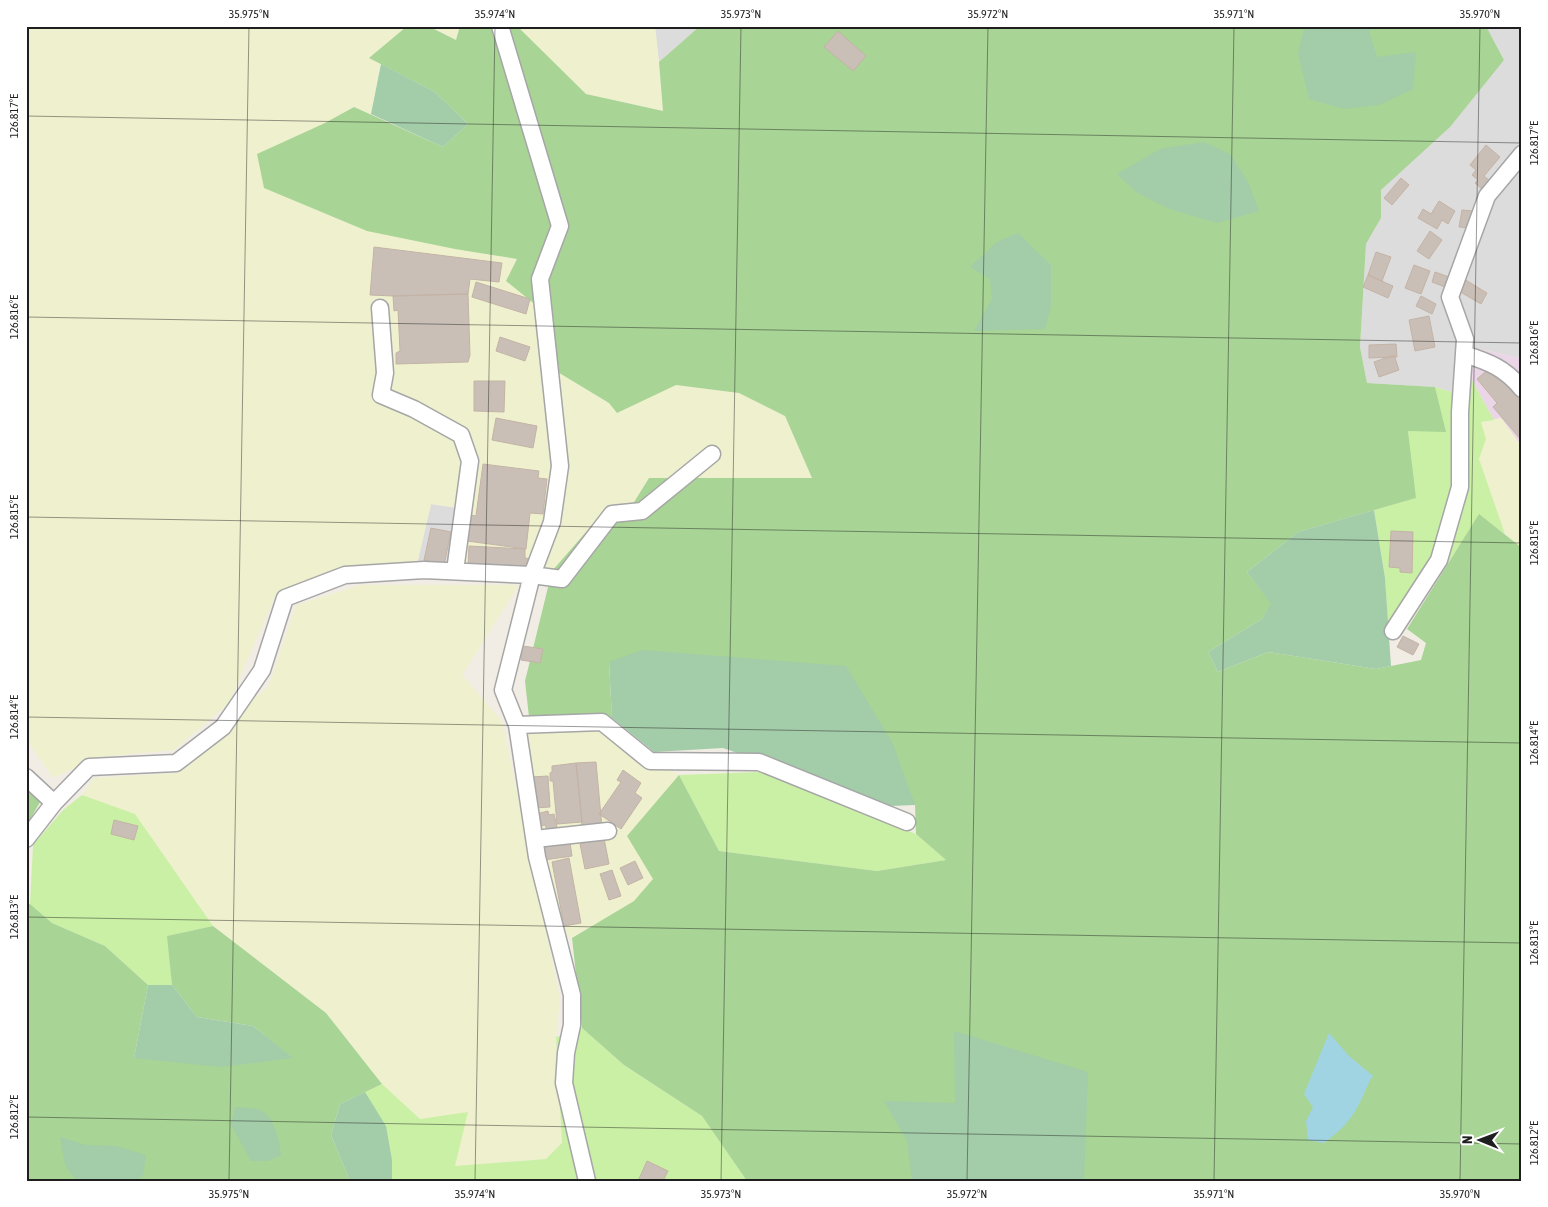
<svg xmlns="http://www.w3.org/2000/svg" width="1548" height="1207" font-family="'Asap Condensed',sans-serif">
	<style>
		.residential { fill: #dddcdc }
		.industrial { fill: #ebd6e7 }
		.farmland { fill: #eff1ce }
		.grass { fill: #caf0a5 }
		.forest { fill: #a8d495 }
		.cemetery { fill: #a3cca9 }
		.water { fill: #a1d4e3 }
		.building { fill: #c9bfb7; stroke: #c4b3a5 }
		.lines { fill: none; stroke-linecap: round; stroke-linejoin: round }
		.minor-casing { stroke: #a6a6a6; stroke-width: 19 }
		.minor { stroke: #fff; stroke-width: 16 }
		.ticks { fill: none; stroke: #1f1f1f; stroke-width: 1; stroke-opacity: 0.45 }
		.neatline { fill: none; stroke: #1f1f1f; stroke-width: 2 }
		.ticks-label { font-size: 12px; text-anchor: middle; fill: #1f1f1f }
	</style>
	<rect width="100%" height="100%" fill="#f1ede4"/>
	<path class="residential" d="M655,26H700L659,62Z
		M1486,26H1522V355L1519,358L1475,348L1469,375L1455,393L1435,387L1367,383L1360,347L1366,244L1381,218V190L1504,60Z
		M431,504L458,508L451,566L417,564Z"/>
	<path class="industrial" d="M1475,348L1519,358L1522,366V447L1501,418L1494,420L1469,375Z"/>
	<path class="farmland" d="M26,26H460L456,40L433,28L369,58L381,64L371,114L353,107L325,123L518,259L537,306L556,371L609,403L617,413L675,385L739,393L785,416L812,478H649L631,507L607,508L552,571L528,572L461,563L458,508L431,504L417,564L325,572L275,596L229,703L174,750L99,757L53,778L26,739Z
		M517,26H655L664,111L586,94Z
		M1501,418L1522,447V548L1505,534L1479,459L1485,439L1481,422Z
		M361,585H519L462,675L502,721L560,999L556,1037L562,1143L546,1159L455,1166L420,1119L382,1084L326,1013L213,926L135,814L82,795L94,778L178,773L269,685L296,605Z
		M597,731L679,775L628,836L653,879L634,901L572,938L561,935L538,832L525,733Z"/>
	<path class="grass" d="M1469,375L1494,420L1481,422L1486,439L1479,459L1505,534L1479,515L1446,566L1466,479Z
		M1435,387L1455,393L1453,487L1435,557L1388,627L1385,578L1374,510L1415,498L1408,431H1445Z
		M760,772L916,834L946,860L877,871L719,851L679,775Z
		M82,795L135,814L213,926L168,936L172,985H148L105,946L52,923L30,904L33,845L63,810Z
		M582,1028L624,1065L702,1116L747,1181H392V1160L365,1092L382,1084L420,1119L468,1112L455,1166L546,1159L562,1143L556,1037Z"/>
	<path class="forest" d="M460,26H517L586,94L663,111L659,62L700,26H1486L1504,60L1450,127L1381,190V218L1366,244L1360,347L1367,383L1435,387L1446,432L1408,431L1416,498L1298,532L1247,572L1272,604L1262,619L1208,652L1218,672L1268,652L1376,669L1421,660L1426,643L1407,629L1479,514L1522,548V1181H747L702,1116L624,1065L582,1028L572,938L634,901L653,879L627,836L679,775L719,851L877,871L946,860L916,834L915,805L609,662L612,718L529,717L525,681L552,571L607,508L631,507L649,478H812L785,416L739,393L676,385L617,413L609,403L556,371L537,306L506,281L517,259L455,249L367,231L264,188L257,154L325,123L354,107L443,147L468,124L435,92L369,58L406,27L432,28L456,40Z
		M26,789L40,802L28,823L26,824Z
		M26,904H30L52,923L105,946L148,985L134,1058H292L253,1026L197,1017L172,985L167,936L213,926L326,1013L382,1084L340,1104L331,1135L350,1181H26Z"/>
	<path class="cemetery" d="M1307,26H1376L1369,31L1377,57L1416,52L1413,89L1379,105L1344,109L1309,99L1298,54L1304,28Z
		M381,64L435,92L468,124L443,147L371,114Z
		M1204,142L1230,154L1249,184L1259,211L1217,223L1169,209L1136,192L1117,174L1160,149Z
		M1018,233L1051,265V306L1045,329L974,331L992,299L990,279L970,267L997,242Z
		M1374,510L1385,578L1391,666L1376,669L1268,652L1218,672L1208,652L1262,619L1271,604L1247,572L1298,532Z
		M642,650L846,666L893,744L915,805L891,806L723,748L654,752L612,718L609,662Z
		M148,985H172L197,1017L253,1026L293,1058L221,1067L134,1058Z
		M954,1031L1088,1072L1084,1181H912L907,1141L884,1101L955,1103Z
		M365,1092L386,1126L392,1160V1181H350L331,1135L340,1104Z
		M235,1107C242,1108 252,1107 259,1110C275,1116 279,1140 281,1155L268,1161H251L231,1125Z
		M60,1137L86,1145L116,1146L146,1155L143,1175L137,1181H76L65,1165Z"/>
	<path class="water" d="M1329,1033L1349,1056L1373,1076L1370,1080C1356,1112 1352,1122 1324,1143L1308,1140L1306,1121L1313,1107L1304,1094Z"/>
	<path class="building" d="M838,31L866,56L853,71L824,47Z
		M1486,145L1500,157L1484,176L1490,181L1483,190L1475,183L1478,180L1472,175L1476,170L1470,165Z
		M1401,178L1409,185L1392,205L1384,198Z
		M1439,201L1455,211L1448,224L1442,220L1437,229L1418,218L1423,209L1431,214Z
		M1462,210L1473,211L1470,228L1459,227Z
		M1430,231L1442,240L1429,259L1417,251Z
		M374,247L502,263L499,282L470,279L468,294L393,296L370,295Z
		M1376,252L1391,257L1382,281L1368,275Z
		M1414,265L1430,271L1421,294L1405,288Z
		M1435,272L1449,277L1445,287L1432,282Z
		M1368,275L1393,286L1388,298L1363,287Z
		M1464,279L1487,293L1481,304L1457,290Z
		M476,282L530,299L526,314L472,297Z
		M468,294L470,355L468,362L396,364V353L400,351L398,310L394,311L393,296Z
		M1421,296L1436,304L1432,314L1416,306Z
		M1429,316L1435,347L1415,351L1409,320Z
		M500,337L530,347L525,361L496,351Z
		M1396,344L1397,357L1369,358V345Z
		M1394,355L1399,370L1379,377L1374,362Z
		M1492,366L1522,402V441L1493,407L1497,403L1477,379Z
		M474,381H505L504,412L474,411Z
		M496,418L537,426L533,448L492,440Z
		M483,464L539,471L538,478L547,479L543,514L530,513L526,549L467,541L470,515L476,516Z
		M431,528L451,532L444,565L424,560Z
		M1391,531L1413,532L1412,573L1400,572V568L1389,567Z
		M469,546L525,549V558L531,559V570L468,566Z
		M1403,636L1419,644L1413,655L1397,647Z
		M523,646L543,649L540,663L521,660Z
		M596,762L602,827L581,828L582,822L576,763Z
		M576,763L582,822L557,824L553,781H550V773L552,772V766Z
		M623,770L641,783L635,793L642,798L621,829L599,814L621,782L617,780Z
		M548,776L550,807L534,808L531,777Z
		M548,811L549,815L554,814L557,827L547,830L545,825L539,827L536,814Z
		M114,820L138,826L134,840L111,834Z
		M604,838L609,864L585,869L580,844Z
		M570,842L572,856L544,860L542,846Z
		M569,858L581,923L564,926L552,862Z
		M635,861L643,878L628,885L620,868Z
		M612,870L621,896L609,900L600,874Z
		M647,1161L668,1171L663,1181H638Z"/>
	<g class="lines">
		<defs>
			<path id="minor" d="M500,26L560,226L540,279L560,466L552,522L532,575L503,690L517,725L537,857L572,995V1025L566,1053L564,1083L587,1181
				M380,308L385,373L381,395L414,409L461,435L470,461L455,571
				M1464,354C1489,362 1505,368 1522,389
				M1393,631L1439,560L1460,487V412L1465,339L1450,297L1487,196L1522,154
				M517,725L602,722L650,761L759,762L907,822
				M26,777L54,803L89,767L176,763L223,727L262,670L285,598L345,575L424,570L532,575L562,579L612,514L642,511L712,454
				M26,839L54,803
				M535,839L608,831"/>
		</defs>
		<use href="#minor" class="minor-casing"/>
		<use href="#minor" class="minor"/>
	</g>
	<path class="ticks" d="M26,116L1522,143M26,317L1522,343M26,517L1522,543M26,717L1522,743M26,917L1522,943M26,1117L1522,1144M229,1181L249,26M475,1181L495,26M721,1181L741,26M967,1181L988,26M1214,1181L1234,26M1460,1181L1480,26"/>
	<rect width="1548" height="1207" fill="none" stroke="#ffffff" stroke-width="55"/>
	<g transform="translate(1480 1140) rotate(271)" stroke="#ffffff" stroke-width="4" paint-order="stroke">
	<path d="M0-4L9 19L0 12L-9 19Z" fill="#1f1f1f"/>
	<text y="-8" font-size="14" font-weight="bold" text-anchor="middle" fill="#1f1f1f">N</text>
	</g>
	<rect x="28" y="28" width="1492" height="1152" class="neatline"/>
	<g class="ticks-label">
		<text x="249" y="18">35.975°N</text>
		<text x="495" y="18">35.974°N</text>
		<text x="741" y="18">35.973°N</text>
		<text x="988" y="18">35.972°N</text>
		<text x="1234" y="18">35.971°N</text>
		<text x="1480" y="18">35.970°N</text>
		<text transform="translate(14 116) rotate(-90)" y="4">126.817°E</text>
		<text transform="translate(1534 143) rotate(-90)" y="4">126.817°E</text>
		<text transform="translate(14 317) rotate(-90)" y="4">126.816°E</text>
		<text transform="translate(1534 343) rotate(-90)" y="4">126.816°E</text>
		<text transform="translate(14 517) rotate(-90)" y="4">126.815°E</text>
		<text transform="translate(1534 543) rotate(-90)" y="4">126.815°E</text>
		<text transform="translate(14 717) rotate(-90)" y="4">126.814°E</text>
		<text transform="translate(1534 743) rotate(-90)" y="4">126.814°E</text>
		<text transform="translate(14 917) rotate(-90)" y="4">126.813°E</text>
		<text transform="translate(1534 943) rotate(-90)" y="4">126.813°E</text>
		<text transform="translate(14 1117) rotate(-90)" y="4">126.812°E</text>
		<text transform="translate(1534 1143) rotate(-90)" y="4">126.812°E</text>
		<text x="229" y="1198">35.975°N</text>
		<text x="475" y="1198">35.974°N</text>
		<text x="721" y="1198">35.973°N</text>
		<text x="967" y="1198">35.972°N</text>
		<text x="1214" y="1198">35.971°N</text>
		<text x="1460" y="1198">35.970°N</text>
	</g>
</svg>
